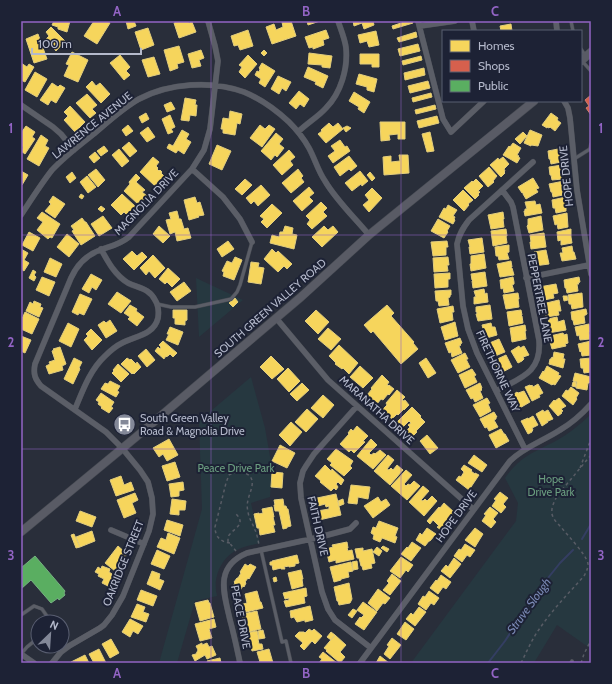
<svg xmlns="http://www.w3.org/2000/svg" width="612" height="684" font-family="Cabin,sans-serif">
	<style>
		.green { fill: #263840 }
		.homes { fill: #f6d55c; stroke: #e2cd7d }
		.shops { fill: #d6604d; stroke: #cc7b73 }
		.public { fill: #5aae61; stroke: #75b181 }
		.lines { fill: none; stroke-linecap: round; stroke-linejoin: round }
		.stream { stroke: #343e62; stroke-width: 2 }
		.service-casing { stroke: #464a52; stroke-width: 4 }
		.minor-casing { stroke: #464a52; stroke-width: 6 }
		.secondary-casing { stroke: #464a52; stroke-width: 9 }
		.path { stroke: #585c65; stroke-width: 1.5; stroke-dasharray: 3 3; stroke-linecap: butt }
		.service { stroke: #5b5e67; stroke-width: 3 }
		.minor { stroke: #5b5e67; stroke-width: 5.5 }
		.secondary { stroke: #595b65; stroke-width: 8 }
		.grid { fill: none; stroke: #9264c4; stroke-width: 1; stroke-opacity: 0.55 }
		.labels { text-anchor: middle; stroke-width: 4; stroke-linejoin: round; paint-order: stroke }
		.street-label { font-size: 11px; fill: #b4b9cb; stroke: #1d2235 }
		.poi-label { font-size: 11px; fill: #b4b9cb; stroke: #1d2235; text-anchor: start }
		.park-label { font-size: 11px; fill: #6a9d7f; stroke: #1d2235 }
		.water-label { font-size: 12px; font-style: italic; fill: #7a88b4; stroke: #1d2235 }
		.neatline { fill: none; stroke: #9264c4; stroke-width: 1.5 }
		.grid-label { font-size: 13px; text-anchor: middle; font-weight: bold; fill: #9264c4 }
	</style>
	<rect width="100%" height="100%" fill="#292e3a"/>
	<path class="green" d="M196,278L243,300L199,337Z
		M251,377L265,428L272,468L270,497L251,503L260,543C253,545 246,546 239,549C222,556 212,577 217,596L195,601L177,663H159L202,509L199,421Z
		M591,414V649L557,625L534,663H411L516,521L518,503L505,478C520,457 532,453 554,442C567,435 580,425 591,414Z"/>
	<path class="homes" d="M54,21H70L67,32L58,29V27L52,25Z
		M94,21H107L110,23L97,44L84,36Z
		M126,21H134L136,26L128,29Z
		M180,21H188L189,23L192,22L196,32L179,38L174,23Z
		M284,21H291L296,36L272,44L266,27L274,24L276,30L283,27L282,22Z
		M307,21H320L308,25Z
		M353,21H373L374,25L364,29L362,23L354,26Z
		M407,21H412L413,23L393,29L392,26Z
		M511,24L512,31H501L500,26Z
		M51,27L65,41L56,51L45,40L49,36L46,32Z
		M148,28L154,45L141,50L135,32Z
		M248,30L253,46L240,50L238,45L234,46L231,36Z
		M326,30L329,38L323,40L324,45L313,49V47L309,48L305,37Z
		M376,31L379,45L369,47L367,41L360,43L358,35Z
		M416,32L417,37L399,42L397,38Z
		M38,34L47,59L34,63L26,39Z
		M418,44L420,51L400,56L398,49Z
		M179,46L184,62L177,64L178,68L170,71L164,50Z
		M201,50L204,58L199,60L201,66L192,68L188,54Z
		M264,50L267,53L264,56L261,53Z
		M72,52L88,60L78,82L64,76L69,65L66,64Z
		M309,53L332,56L330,68L322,67V65L308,64Z
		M360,54H379V67H372V64H360Z
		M120,55L130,67L126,71L130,75L124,80L110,63Z
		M248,55L257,64L245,78L239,72L242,67L239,65Z
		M421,56L422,60L403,65L402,61Z
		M154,57L160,74L148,77L142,60Z
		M21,63L27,67L29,64L34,67L25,82L21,80Z
		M262,63L275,71L265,87L259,83L261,79L255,75L257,71L259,72L260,69L259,68Z
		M308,67L328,76L323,88L315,84L316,82L304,77Z
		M424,68L425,75L405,80L404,73Z
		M35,72L47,79L37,97L25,90Z
		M359,74L377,79L374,92L367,90V87L356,84Z
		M278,76L291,82L286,91L282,88L279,94L271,89Z
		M92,81L96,86L100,83L110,94L101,103L86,87Z
		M428,81L430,88L410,93L408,86Z
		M52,83L58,87L60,85L65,88L56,103L51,100L48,105L40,100Z
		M299,91L309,99L304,107L300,104L296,109L289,103Z
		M354,92L370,102L364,113L358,109L359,107L349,101Z
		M431,93L432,97L413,102L412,98Z
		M87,94L97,105L92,109L96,113L90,118L76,103Z
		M185,98L196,100L195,105H197L196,116L190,115L189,121L181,120Z
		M171,102L175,109L167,112L164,105Z
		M435,105L436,109L416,114L415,110Z
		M70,106L85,122L75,132L64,120L68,116L64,112Z
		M230,111L242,114L240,124L237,123L235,135L223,133V129H221L223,118L229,119Z
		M146,113L149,119L142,123L139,117Z
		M551,113L558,118L557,120L561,123L555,131L550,127L549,128L547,127V128L542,125Z
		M170,115L175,127L171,129L173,132L168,134L162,119Z
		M437,116L439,123L419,128L417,121Z
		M380,122H405V139H398V134L389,135L390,140L381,141Z
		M329,123L333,127L338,123L343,129L326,143L318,134L322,131L321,130Z
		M128,125L133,131L126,136L122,130Z
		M260,125L265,129L269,125L275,129L262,147L250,138Z
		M26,126L35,132L32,137L35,139L25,154L21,151L23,147L21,146V133Z
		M347,126L351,128L346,132L343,128Z
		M148,127L155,137L147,142L140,133Z
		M182,130L189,134L186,139L191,142L184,154L178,150L176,153L167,148L169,144L173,146Z
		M530,130L542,135L538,146L531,145V146L524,143Z
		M430,132L434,151L427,152L422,134Z
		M523,132L527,136L520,144L515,139Z
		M276,133L283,139L279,144L284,148L277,157L275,155L271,160L261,151Z
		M41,135L48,140L45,146L49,148L39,166L27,159Z
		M340,140L345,147L347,146L350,151L333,163L328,156L335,151L331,146Z
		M129,142L137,151L130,157L122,148Z
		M513,143L521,148L517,155L519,156L518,157L520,158L517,163L503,155L509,146L510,147Z
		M217,145L231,151L222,170L209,164Z
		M104,146L108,151L101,156L97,151Z
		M563,148V154H562V156H560L561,162L551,164L550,159H549L548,151Z
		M119,149L129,161L122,167L112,155Z
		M289,150L295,157L290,161L293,165L282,175L273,165Z
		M95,152L100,158L94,163L89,157Z
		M399,155H408L409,173L384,175L383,157L391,156V162L400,161Z
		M349,156L357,166L351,171L349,169L340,176L334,167Z
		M153,157L159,162L156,166L158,168L157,169L159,171L160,170L162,172L161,173L164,176L155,186L140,172Z
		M503,157L509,164L504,169L505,171L504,172L505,173L501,177L490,165L498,158L499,160Z
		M562,165L563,173H562L563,179L552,180L551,175H550L549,167Z
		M489,167L497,176L493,181L494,182L488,187L479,176Z
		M96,169L105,180L98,187L88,175Z
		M298,169L303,176L301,178L304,182L291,193L282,183Z
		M21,171L28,175L22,185H21Z
		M360,171L368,181L362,186L361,184L352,191L345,183Z
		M72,172L76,178L70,183L66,177Z
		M370,172L375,178L372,181L367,175Z
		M136,174L140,178L136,182L145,190L142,192L147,196L139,205L124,191L130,184L129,182Z
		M87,176L96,187L88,193L80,182Z
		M533,178L539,188L536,189L538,192L526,199L523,194H524L523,193H522L518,187Z
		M245,179L252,185L242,195L235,189Z
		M476,179L483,186L478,191L480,192L478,194L479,195L475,199L464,188L472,181L473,182Z
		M564,181L565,187L562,189L563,195L553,197L552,192H551L549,184Z
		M261,185L270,195L258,206L254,201L251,204L246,198Z
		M309,187L314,193L309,197L313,201L302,211L293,201Z
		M372,188L382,198L369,212L363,205L369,200L365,195Z
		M463,190L473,200L468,204L469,205L464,211L453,200Z
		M81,194L84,196L82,199L79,197Z
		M122,194L136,207L128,216L124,212L121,215L111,205Z
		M53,196L65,204L55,218L45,211L51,204L49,202Z
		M195,197L197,203L200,202L204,215L198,216L199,217L189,220L184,200Z
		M566,197V211L556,213L555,208H553L552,200Z
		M535,201L536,205L540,204L542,213L525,216L524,211H525V209H527L525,202Z
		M321,202L327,208L323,212L327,216L312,229L307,224L310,220L306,216Z
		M272,204L282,213L267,228L261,222L264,219L260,216Z
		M448,205L457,210L453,216L455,217L454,219L455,220L453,224L439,217L444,208L446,209Z
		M101,206L105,209L102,212L98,209Z
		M177,211L179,219H181L184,229L188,228L191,238L177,241L175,232L170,234L166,220L171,219L169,213Z
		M42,212L60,224L52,238L50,237L48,239L37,230L43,222L37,218Z
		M503,212L504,219H503L504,227L491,229L488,215Z
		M567,213L568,227L558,229L557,224L555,225L553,216Z
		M103,216L112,228L99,236L91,224Z
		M541,216L543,230L529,233L527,226L528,225V219Z
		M82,218L85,222H86L95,236L81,245L72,231L74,230L71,226Z
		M438,219L450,226L447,231L448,232L444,238L431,231Z
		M159,226L170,236L163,243L153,234Z
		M285,226L293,228L292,234L297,235L294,249L270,243L272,235L279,237L280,232H283Z
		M324,226L328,230L333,226L338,232L322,247L312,237Z
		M506,229L507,236H506L507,243L493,246L491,231Z
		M571,229V237L572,243L561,245V240L558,241L557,232Z
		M29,232L40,238L33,251L22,245Z
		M544,233L546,247L531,249L530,242H531L530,235Z
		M67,234L79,244L69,257L57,247Z
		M482,238L484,252L470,254L469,247H470L468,240Z
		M228,241L234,249L222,257L217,249Z
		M447,241L448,247H446V255L433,256L431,242Z
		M509,245V252L507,253L509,259L499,260L498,256H496L495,247Z
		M572,246L573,252H574L576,259L562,261L560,253H563L562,248Z
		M21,249L28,253L24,260L29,263L24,271L21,269Z
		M272,249L276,253L278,251L292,264L287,269L284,266L278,272L264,259Z
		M546,250L549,264L534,266L533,259H534V252Z
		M132,251L137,256L142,252L147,257L134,270L123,259Z
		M484,254L486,268L471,271L470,264H471V256Z
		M153,255L165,268L155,278L149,271L146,275L140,268Z
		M235,257L242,260L234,280L223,276L224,272L222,271L227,261L232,263Z
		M448,257L449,265H447L448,271L434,272L433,258Z
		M50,258L62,264L56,277L44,272Z
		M511,261L512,267H511V268H512L514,275L500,277L497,264Z
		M251,262L259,263L258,267L264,268L261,284L248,282Z
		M168,268L180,279L172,287L167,282L165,284L159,279Z
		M33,270L36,272L34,275L36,277L34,281L29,278Z
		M485,272L487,286L473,288L472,281H473L472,280L471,274Z
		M450,273V279H448V287L435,288L434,274Z
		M91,274L102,280L96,290L92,287L89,293L82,289Z
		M42,277L55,282L49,296L36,290Z
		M513,277L514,282V284L512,285L514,291L504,293L503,288L501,289L500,280Z
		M579,277L580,282L578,283L579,284H577L578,291L567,293L566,288H565L564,280Z
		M184,282L191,291L177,301L170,292Z
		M556,284L558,293L553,294L554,298L544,300V293L541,294L539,287Z
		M484,289L485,294L487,293L488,302L474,304V297H476L474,291Z
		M451,290V295H450V297L448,298L449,305L439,306L438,301H436L435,291Z
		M117,292L131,301L121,313L108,304Z
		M518,293L519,299H518L519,307L506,309L503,295Z
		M582,293L583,307L572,309L571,304H569L568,295Z
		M80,294L92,299L84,315L79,313L78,315L72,312Z
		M563,296H567L568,300L564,301Z
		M235,298L238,302L233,307L229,303Z
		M559,300L561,311H558L559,315L546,317L542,304Z
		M34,301L41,304L40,307L43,308L39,317L26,311L30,302L33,304Z
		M130,305L137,309L136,311L144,317L137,326L128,319L130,317L124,313Z
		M387,305L394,313L391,316L414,342L413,343L418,349L401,364L373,331L371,333L364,325Z
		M490,305L492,319L478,321L476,314H477V312H476V307Z
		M453,306L454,312H452L453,320L440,323L437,309Z
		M586,309L587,314L584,316L585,323L574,325L573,320H572L571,312Z
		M173,310H187V320L185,321V325L175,324V318H173Z
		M316,310L329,322L318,334L305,321Z
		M521,310L522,315L521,316H522L523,323L509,326L507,312Z
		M25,312L39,319L32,334L21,329V321Z
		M557,317L558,322L564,320L566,330L548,333L547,328H548V326H550L548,319Z
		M110,320L117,331L106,338L98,325L104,321L106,323Z
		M455,322L458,336L445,340L441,327Z
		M68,323L79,329L71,347L59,341Z
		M491,323L492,327H495L497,335L483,339L482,334H483L482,332H484L482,325Z
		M589,324L590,332H589L590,339L580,340L579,335L577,336L575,327Z
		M525,325L526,331H525L526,339L512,342L510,328Z
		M170,327L183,332L178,345L166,340L169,334H167Z
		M328,328L341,339L331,350L318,339Z
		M91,329L102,340L92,350L84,340L88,336L86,334Z
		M563,333L564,335L567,334L568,343L565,344L566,346L552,349L550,342H551L550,336Z
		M21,336L31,340L25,353L21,351Z
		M460,338L462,343L460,344L461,345L459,346L462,353L452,357L451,352L449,353L445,343Z
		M499,339L505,352L490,358L488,352L489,351L487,344Z
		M163,341L177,353L173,357L170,354L168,356L165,357L164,359L155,351L158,347L160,349L161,347L159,345Z
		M591,341V355L582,356L581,351L580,352L578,344Z
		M339,345L358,363L349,374L343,368L342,369L335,364L336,363L329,356Z
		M519,346L520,348L524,346L529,355L523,357L524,359L522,361L518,363L511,351Z
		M60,347L66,364L62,366L63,370L49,374L46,366L50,364L49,362L55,360L52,351L54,350L53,349Z
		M146,349L155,360L147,367L138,356Z
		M554,352L564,354L563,359H565L563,368L549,364L550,359H551L552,357L553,358Z
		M465,353L468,359H466L470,367L458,373L451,360Z
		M506,355L512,367L499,374L496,367H497L493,361Z
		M271,356L284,369L272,379L260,367Z
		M591,357V372L584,373L583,368H581L580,359L591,358Z
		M74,358L82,362L79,368L80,369L73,384L64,379Z
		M127,358L130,360L131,359L136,364L137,362L141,367L134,374L133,373L132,374L121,364Z
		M426,358L436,373L428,378L419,363Z
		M118,364L129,374L121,382L112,373L114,371L113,370Z
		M360,366L373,378L363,388L350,377Z
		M547,366L559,373L558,375L561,376L555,385L553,384L552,385L539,378L543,371L544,372Z
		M288,368L300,381L289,392L277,379Z
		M472,369L476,375L474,376L477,382L465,388L459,375Z
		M575,373L591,377V382H590L589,383H588L587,390L576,388L577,382L573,381Z
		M382,375L389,382L387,385L388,386L389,385L394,389L389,395L388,394L383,400L381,399L377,404L367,395L372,389L371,388Z
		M110,381L120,386L117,391L119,392L116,397L101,389L105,383L108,384Z
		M573,382H576V387L572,386Z
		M302,383L309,390L297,401L290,394Z
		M480,383L482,388L481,389L482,390L480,391L483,398L475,402L473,398L471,399L466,390Z
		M538,384L543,393L539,395L540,397L532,401L525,387L530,385L531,386L532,385L533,387Z
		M571,387L579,393L576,398L577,399L573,405L562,396L566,390L568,391Z
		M397,390L405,397L402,400L403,401L405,400L409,405L404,410V409L398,415L397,414L392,419L382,410L387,405L386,403Z
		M524,391L530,402L518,409L511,396L517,392L518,393Z
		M101,393L114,402L111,407L113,408L109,413L101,408L102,407L98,404L99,402L96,400Z
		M323,395L334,405L323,418L311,408Z
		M487,398L490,403L488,404L491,411L480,417L473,405Z
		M559,398L566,406L561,409L563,411L561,412L562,413L558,416L549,406L554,400L555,401Z
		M412,407L421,416L420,417L425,422L416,431L417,432L412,437L406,431L410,427L408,425L411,423L409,421L402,428L397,422Z
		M307,409L318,419L306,432L295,422Z
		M543,410L544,412L548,410L553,419L548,421V420H547L548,422L542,426L536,414Z
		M494,412L497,417H496V419L494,420L498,427L489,431L487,427L485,428L480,419Z
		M533,416L538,425L532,428L533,430L532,431V432L528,434L521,421L528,418V419Z
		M291,422L302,432L290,446L279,435Z
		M357,426L368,436L363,441L365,442L354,453L351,450L349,452L340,444L349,434L348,433L351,429L353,431Z
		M501,429L504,434H505L509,441L496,448L489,435Z
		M427,435L438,448L430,454L420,441Z
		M169,439L178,455L167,461L163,454L159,457L153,448Z
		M371,439L377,445L369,453L371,455L374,453L375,454L380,450L386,455L373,469L357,456Z
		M280,445L295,453L287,468L272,461Z
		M336,449L353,461L350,466L352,468L344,476L330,465L332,463L327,459Z
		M388,455L394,460L387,469L389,470L391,468L393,470L397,465L403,470L390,485L374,471Z
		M474,455L487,465L482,472L468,463Z
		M175,462L180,477L167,481L162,466Z
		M325,465L331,471L332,469L344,480L341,485L338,482L336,484L338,487L336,490L334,488L331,491L320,482L321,481L315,476Z
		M464,465L472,470L471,471L475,474V473L479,475L469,490L456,480L459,476L461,477L464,472L461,469Z
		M406,470L412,475L404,484L406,486L408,484L410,485L414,481L420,486L407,500L391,486Z
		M272,472L283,473L282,488L271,487Z
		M121,476L124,485L131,482L134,490L116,496L110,480Z
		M183,482L184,490L179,491V496L171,497L169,484Z
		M351,485L370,487L368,499L358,497L357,504L348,503Z
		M423,486L429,491L421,500L423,501L425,499L427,501L432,496L437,501L424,516L409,502Z
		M500,492L508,498L503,504L506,507L501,513L492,506L496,500L494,499Z
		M135,493L138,500L132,503L136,513L124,518L117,500Z
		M336,494L341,515L319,520L317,511L329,509V506L326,507L325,504L318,506L317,498Z
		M378,497L381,502L386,499L390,505L373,518L364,506Z
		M172,499L186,501L185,510H179V515L170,514Z
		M283,499L284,506H286L287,509H288L291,526L287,527V528L283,529L279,511H275L274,505H275L274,500Z
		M343,499L344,504L339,506L338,501Z
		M444,503L455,513L441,530L437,527L439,526L433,520L430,524L427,521L439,507L440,508Z
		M272,507L274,517H273L275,525H273L275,532L260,535L259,528H257L254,514L259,513V514L263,513L262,509Z
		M490,507L498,513L493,519L496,522L491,528L482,521L486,515L484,514Z
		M80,511L96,517L92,527L76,521Z
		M167,520L183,525L180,536L164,530Z
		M379,521L398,528L395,536L397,537L395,543L382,538L380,542L373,539L374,535L371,533L373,527L376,528Z
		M427,528L436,534L430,541H429L425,546L416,540L420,533L422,535Z
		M475,528L483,534L475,547L465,540Z
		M92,531L95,541L80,547L76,537Z
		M168,533L180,538L174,554L157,547L161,538L166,540Z
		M74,534L80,547L76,548L71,535Z
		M347,542L348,548H347L348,551L352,550L354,559L336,563V560L329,562L326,549L333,547L332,545Z
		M412,542L421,548L411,561L401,554L407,547L408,548Z
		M465,544L475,550L470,557L467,555L462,562L454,556L459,549L461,550Z
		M118,546L127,554L120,562L122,564L115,571L105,563Z
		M383,546L389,549L387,552L381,548Z
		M377,547L382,551L379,556L373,552Z
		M363,548V551L372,549L375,563L371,564L372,568L363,570L362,566H361L359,558H357L355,549Z
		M157,550L170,556L164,569L151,564Z
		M297,555L299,563L295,564V566L289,567V566L284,567L285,569H281V568L273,570L272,565H270V562H272V561Z
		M401,557L413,565L408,572L406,570L400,578L390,571Z
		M454,558L461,564L450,578L441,571L446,565L448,567Z
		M357,561L358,569L353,570L352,562Z
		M351,562L353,571L348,572L349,577L341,579V580L334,582L330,567Z
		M245,564L248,566L250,564L256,567L249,579L248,578L245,582L246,583L244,587L243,586L239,592L232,588L235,583L234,582L237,578H238L241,573L240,572Z
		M102,566L110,569L109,572L112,574L111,577L114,578L110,587L102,583L104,579L98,576L99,574L95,572L98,567L101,569Z
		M301,570L303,579H302L303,586L292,589L288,573Z
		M152,571L160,574L159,579L164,581L160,590L147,584Z
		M392,574L401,581L390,595L383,590L389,583L387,581Z
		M441,575L451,582L446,589L443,587L438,594L430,588L436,580L437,581Z
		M276,577L277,581L274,582L273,578Z
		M349,583L352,599L350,603L339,605L338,601H337L334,587Z
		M306,588L307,596L304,597L305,603L286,607L284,601L289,600V598L285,599L283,593Z
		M378,589L390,598L385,604L383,603L377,611L368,603Z
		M141,590L157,596L153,606L137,600Z
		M257,591L260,602H261L263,608L242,613L240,605L247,603L245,594Z
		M429,591L439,598L434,605L431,603L426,610L418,604L423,596L425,597Z
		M208,600L209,603H210L214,617L200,621L195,603Z
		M363,602L377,612L364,630L355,624L360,617L361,618L364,615L357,610Z
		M137,604L145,607L143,612L149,614L146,622L131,617Z
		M310,606L313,620L305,622V620L297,622L294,617L291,618L290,611Z
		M419,607L426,612L415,626L406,619L411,613L413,615Z
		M353,609L357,611L352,618L348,615Z
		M257,611L261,629L248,632L246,622H244L242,614Z
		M130,619L143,626L138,634L133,631L130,637L122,632Z
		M214,619L216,627L209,629L212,638L200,641L195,624Z
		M405,622L414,629L406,640L397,634Z
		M309,629L312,631L314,629L322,636L315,644L312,641L304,650L300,646L303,643L295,636L299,632H304L305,633Z
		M263,630L265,638L259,639L258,631Z
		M257,631L259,639H258L259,644H262L263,649L252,651L250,644H248L245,633Z
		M331,632L335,635L331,640L327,637Z
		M335,635L346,645L340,652L345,657L340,663L326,651L327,650L324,648Z
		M392,638L401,645L390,659L384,654L389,646L387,645Z
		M111,639L119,653L110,658L102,644Z
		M202,643V645L207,643L209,647L212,646L216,655L207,659L205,655L195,661L192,655L196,654L198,650L196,646Z
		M99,649L106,663H94L89,654Z
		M269,649L273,663H253L260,662L257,652Z
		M323,652L337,663H319L322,659L319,657Z
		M85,655L89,663H72L71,662Z
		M380,656L389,663H376Z
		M220,658L221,663H208L207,661Z"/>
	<path class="shops" d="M591,95V115L586,108L589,106L585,100Z"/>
	<path class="public" d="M35,556L65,591L64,593L65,595L59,600L58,598L51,603L31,580L21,589V568Z"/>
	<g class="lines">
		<path class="stream" d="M582,539L591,524
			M488,663L505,641L540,588L560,563L573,550"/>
		<defs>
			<path id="service" d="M571,21L573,31
				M581,49L585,55
				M583,62L591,71
				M574,159L590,149L591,144
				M157,304L171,307H195L231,299L237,292L240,285L252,242
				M261,550L282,642L286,641L291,663
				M21,615L34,606L42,609L51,622
				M21,654L27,647L38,638
				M571,663L572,661"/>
			<path id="minor" d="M418,21L443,119L451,132L484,101
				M472,21L474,31
				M556,21L557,31
				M420,26L455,21
				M564,101L568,108L570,118L577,190L591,274
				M21,105L53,127L61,134L74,150
				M298,132C307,123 318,117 326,108C341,93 348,68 346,48C345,39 341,30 338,21
				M192,169L223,197L240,219L252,242
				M21,215C31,200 41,184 52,170C65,156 81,144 95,133C109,121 123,108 139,99C169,83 212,80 244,92C261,99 276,110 289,122C297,130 304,139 309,148C315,159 318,171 325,181C336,200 355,218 369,235
				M526,278L589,265
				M276,318L328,380L473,509
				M496,391C520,378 542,373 539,340L513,207L511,202L502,190
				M357,406L314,454L306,466L303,471L300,483L301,498L322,592L328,609L335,620L371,648
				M75,409C83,390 90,370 105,356C110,351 116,346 122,343C135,336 154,335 158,318C159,311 159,306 155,300C149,288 138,288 128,283C115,275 108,262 101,249
				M525,449L477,353L468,329L463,306L457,244C459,234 463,228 469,220L533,162
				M111,530L144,544
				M21,654L34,663
				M52,663L61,652L69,646L100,628L104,625L112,615L123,596L149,531L153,514L152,498L148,482L140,470L122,448L106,432L41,386C35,379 33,374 35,364L71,278C77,265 86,255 100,250C111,246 119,245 129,237L192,169L204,150L210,129L218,61L215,46L208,21
				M240,663C237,649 234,634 230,620C224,593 214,567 247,553L320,537L350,529L356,523
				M360,663L510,461C524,447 543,441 560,430C572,423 582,414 591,404"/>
			<path id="secondary" d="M581,61L591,52
				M21,532L136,437L301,297L369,235L534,101"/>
		</defs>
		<use href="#service" class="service-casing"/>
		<use href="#minor" class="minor-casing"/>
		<use href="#secondary" class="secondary-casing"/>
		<path class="path" d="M580,468L591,439
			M230,543C220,542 215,536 215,527L226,483L229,475C235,472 241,471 247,474C257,480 250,491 248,500C247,504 247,508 248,512C249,519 253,524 255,530C257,534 258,540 259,545
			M236,551L228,541C228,538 228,536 230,534C235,528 246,524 236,514
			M521,663C527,651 532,639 540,628C553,609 569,593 584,576C586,572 588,569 588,564C587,555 567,535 561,527C557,523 553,519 552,514C551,508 554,502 557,496L591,455
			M581,663L584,654L591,640"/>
		<use href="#service" class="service"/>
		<use href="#minor" class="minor"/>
		<use href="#secondary" class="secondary"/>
	</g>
	<path class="grid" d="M211,21V663M401,21V663M21,235H591M21,449H591"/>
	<defs>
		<symbol id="bus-disc" viewBox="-11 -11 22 22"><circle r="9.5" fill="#838898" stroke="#1d2235"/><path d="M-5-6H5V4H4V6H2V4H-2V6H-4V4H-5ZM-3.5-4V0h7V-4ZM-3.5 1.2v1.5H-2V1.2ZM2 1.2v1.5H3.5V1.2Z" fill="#fff"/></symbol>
	</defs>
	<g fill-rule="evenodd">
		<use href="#bus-disc" x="112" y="412" width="25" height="25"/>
	</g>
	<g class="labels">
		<g class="street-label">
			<text transform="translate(92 125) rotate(-39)" y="4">LAWRENCE AVENUE</text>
			<text transform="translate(566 176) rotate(-96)" y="4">HOPE DRIVE</text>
			<text transform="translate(146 202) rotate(-46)" y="4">MAGNOLIA DRIVE</text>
			<text transform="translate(540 298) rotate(79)" y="4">PEPPERTREE LANE</text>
			<text transform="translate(270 308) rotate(-41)" y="4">SOUTH GREEN VALLEY ROAD</text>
			<text transform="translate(498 371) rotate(65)" y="4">FIRETHORNE WAY</text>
			<text transform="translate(377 410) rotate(42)" y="4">MARANATHA DRIVE</text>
			<text transform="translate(456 516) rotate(-54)" y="4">HOPE DRIVE</text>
			<text transform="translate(318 526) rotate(77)" y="4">FAITH DRIVE</text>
			<text transform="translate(123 563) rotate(-68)" y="4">OAKRIDGE STREET</text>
			<text transform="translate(241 617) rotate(79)" y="4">PEACE DRIVE</text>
		</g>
		<g class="poi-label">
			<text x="140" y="422">South Green Valley<tspan x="140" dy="13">Road &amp; Magnolia Drive</tspan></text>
		</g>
		<g class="park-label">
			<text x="236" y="472">Peace Drive Park</text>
			<text x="551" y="483">Hope<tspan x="551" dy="13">Drive Park</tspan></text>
		</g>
		<g class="water-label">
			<text transform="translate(529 606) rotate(-54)" y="4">Struve Slough</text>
		</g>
	</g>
	<rect width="612" height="684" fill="none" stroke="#1d2235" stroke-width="44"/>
	<rect x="442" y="30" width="140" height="72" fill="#1d2235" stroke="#595e71"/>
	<rect x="450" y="40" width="20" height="12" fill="#f6d55c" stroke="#595e71"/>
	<text x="478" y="50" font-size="12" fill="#b4b9cb">Homes</text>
	<rect x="450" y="60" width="20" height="12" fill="#d6604d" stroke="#595e71"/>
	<text x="478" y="70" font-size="12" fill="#b4b9cb">Shops</text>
	<rect x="450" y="80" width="20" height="12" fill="#5aae61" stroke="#595e71"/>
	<text x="478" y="90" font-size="12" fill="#b4b9cb">Public</text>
	<g transform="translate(50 634) rotate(25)"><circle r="19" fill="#1d2235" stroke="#595e71"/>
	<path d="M0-3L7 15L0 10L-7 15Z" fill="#838898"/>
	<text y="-6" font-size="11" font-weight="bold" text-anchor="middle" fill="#b4b9cb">N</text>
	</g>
	<path d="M32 48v6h109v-6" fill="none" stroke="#b4b9cb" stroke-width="2"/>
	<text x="38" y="48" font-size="12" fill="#b4b9cb" stroke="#1d2235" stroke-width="3" paint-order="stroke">100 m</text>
	<rect x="22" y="22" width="568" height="640" class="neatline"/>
	<g class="grid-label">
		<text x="117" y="16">A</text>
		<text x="306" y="16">B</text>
		<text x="495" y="16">C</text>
		<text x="11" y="133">1</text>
		<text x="601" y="133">1</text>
		<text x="11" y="347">2</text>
		<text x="601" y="347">2</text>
		<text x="11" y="560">3</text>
		<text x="601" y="560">3</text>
		<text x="117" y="678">A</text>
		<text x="306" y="678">B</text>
		<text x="495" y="678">C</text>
	</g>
</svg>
